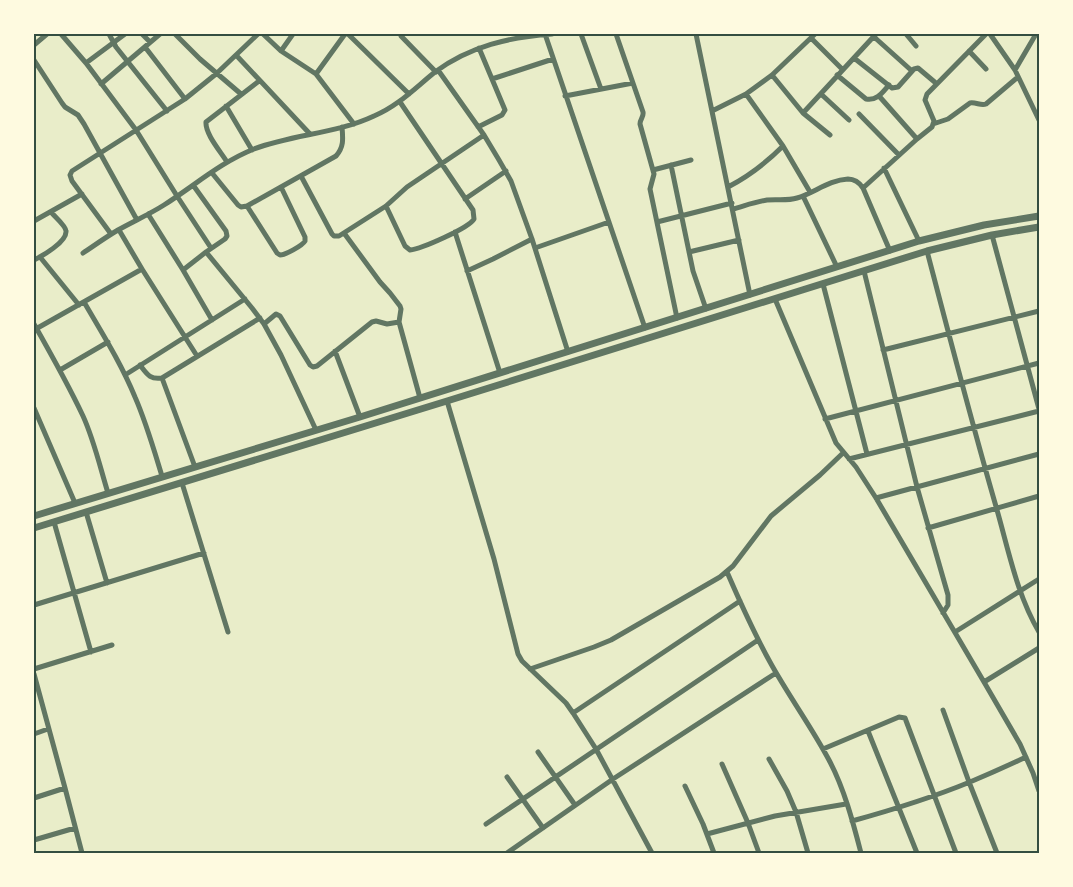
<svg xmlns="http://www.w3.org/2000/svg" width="1073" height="887" font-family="'Zilla Slab',serif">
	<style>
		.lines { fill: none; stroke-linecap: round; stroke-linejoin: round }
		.minor { stroke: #617663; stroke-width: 5 }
		.tertiary { stroke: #617663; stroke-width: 7 }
		.neatline { fill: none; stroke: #344e41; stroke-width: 2 }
	</style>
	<rect width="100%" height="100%" fill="#e9edc9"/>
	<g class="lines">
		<path class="minor" d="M61,34L86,63L136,130L177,196L211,248
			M109,34L116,47L167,111
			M142,34L150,42
			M175,34L200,59L241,94
			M263,34L281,51L316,74L354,124
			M348,34L409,94
			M401,34V36L436,72
			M545,34L645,328
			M581,34L601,89
			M616,34L643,112C644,117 640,119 640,124L654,174L650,189L677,318
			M696,34L750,295
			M906,34L916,46
			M990,34L1015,70L1039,120
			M873,36L912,71
			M811,38L842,69
			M34,45L47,34
			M145,47L185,99
			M281,51L293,34
			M969,51L986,69
			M236,55L310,134
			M854,58L892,88L898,87L914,69L918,68L937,84
			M34,60L62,103L65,107L78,115L84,124L137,220
			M86,63L125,34
			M438,70L484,135L499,160L511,181L532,239L568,352
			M1015,70L1036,34
			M316,74L345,34
			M772,75L803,113L830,135
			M837,75L866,99C877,101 882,93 889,85
			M492,79L553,59
			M101,84L160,34
			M746,94L783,146L810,192
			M821,94L849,120
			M565,96L633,83
			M879,96L917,139
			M226,106L252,150
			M712,111L746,94L772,75L815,34
			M803,113L876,34
			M859,114L899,155
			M933,124L948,119L970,103C976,102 981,106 986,104L1018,77
			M478,127L502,115L505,110L479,48
			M227,162C221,152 205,134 206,122L259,81
			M671,165L693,271L706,309
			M884,168L919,241
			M653,170L691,160
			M212,173L238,205L241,207L247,206L336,156C344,147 343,139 342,127
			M301,176L332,234L334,236H339L386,206L407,187L484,135
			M728,187C749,176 766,163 783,146
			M863,188L917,139L932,127L934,121L925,100L927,94L986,34
			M803,196L837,267
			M465,199L506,171
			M247,206L277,253L280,255C285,255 302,246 305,241C305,240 305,238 305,237L281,187
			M386,206L405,246L410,250C421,249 469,228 474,219L473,210L400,102
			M733,209C744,206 755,202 767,200C777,199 787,201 797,198C814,193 829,180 848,179C855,179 859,182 863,188L890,251
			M148,214L183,270L212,320
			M34,221L82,194
			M657,222L732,203
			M119,230L142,269L197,356
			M455,232L500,373
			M344,233L380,282L390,293L400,306L401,309L399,322L420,398
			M111,234L72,181L70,175L72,171L185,99L216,74L258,34
			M992,235L1039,409
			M535,248L609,222
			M927,251C949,335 971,420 995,503C1008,547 1016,593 1039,632
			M206,252L252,308L264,324L281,355L316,430
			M689,252L739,240
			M83,253C95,245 106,237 118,230C134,221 150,214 164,205C194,186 221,162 254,149C293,134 336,134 374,116C398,106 415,88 435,72C470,46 510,37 552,34
			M40,257L79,305
			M34,260C42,256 67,242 66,231C66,226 54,216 51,212
			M183,270L206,252L225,239L227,236L226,231L193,185
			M467,271L493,259L532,239
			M864,271L917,487L948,595V605L943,613
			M823,284L867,454
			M775,299L836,443L856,467L876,498L984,682L1020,744L1033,773L1039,791
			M84,302C102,333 121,363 135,397C146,422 154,450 162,476
			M34,324C51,354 68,384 83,416C94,440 100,467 108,493
			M264,324L276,314L280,316L310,365L313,367L317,366L372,322L376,321L387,324L399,322
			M34,330L142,269
			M883,350L1039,311
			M335,351L360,417
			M140,365C147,374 150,380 162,378
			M60,370L108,342
			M125,375L245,299
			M447,401L494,559L518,654L522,661L566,703L573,713L596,749L652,853
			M34,408L75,503
			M825,419L1039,363
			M849,459L1039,411
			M195,467L162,378L260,318
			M182,483L228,632
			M876,498L1039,454
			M86,512L107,583
			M54,522L91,652
			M928,528L1039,496
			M727,572C740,602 754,633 770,662C788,695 811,726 829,760C844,788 853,822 861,853
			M34,605L204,553
			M955,632L1039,579
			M34,669L112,645
			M530,669L594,647L611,640L720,577L733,566L771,516L820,475L843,453
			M34,674L65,788L82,853
			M984,682L1039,648
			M943,710L969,782L997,853
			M573,713L740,601
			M868,731L917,853
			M34,734L48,729
			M823,749L899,717L905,718L956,853
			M538,752L575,805
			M769,759L787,791L796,812L808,853
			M722,764L748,823L759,853
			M507,777L543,828
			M685,786L703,824L714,853
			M34,798L65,788
			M852,821C892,810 931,798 970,782C989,774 1007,766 1026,757
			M486,824L758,640
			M707,834L775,816L846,804
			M34,840L75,828
			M507,853L613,779L776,673"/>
		<path class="tertiary" d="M34,516L360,417L919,241L984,225L1039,216
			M34,528L447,401L927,251L992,235L1039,227"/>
	</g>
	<rect width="1073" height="887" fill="none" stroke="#fefae0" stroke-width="70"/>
	<rect x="35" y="35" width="1003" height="817" class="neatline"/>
</svg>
